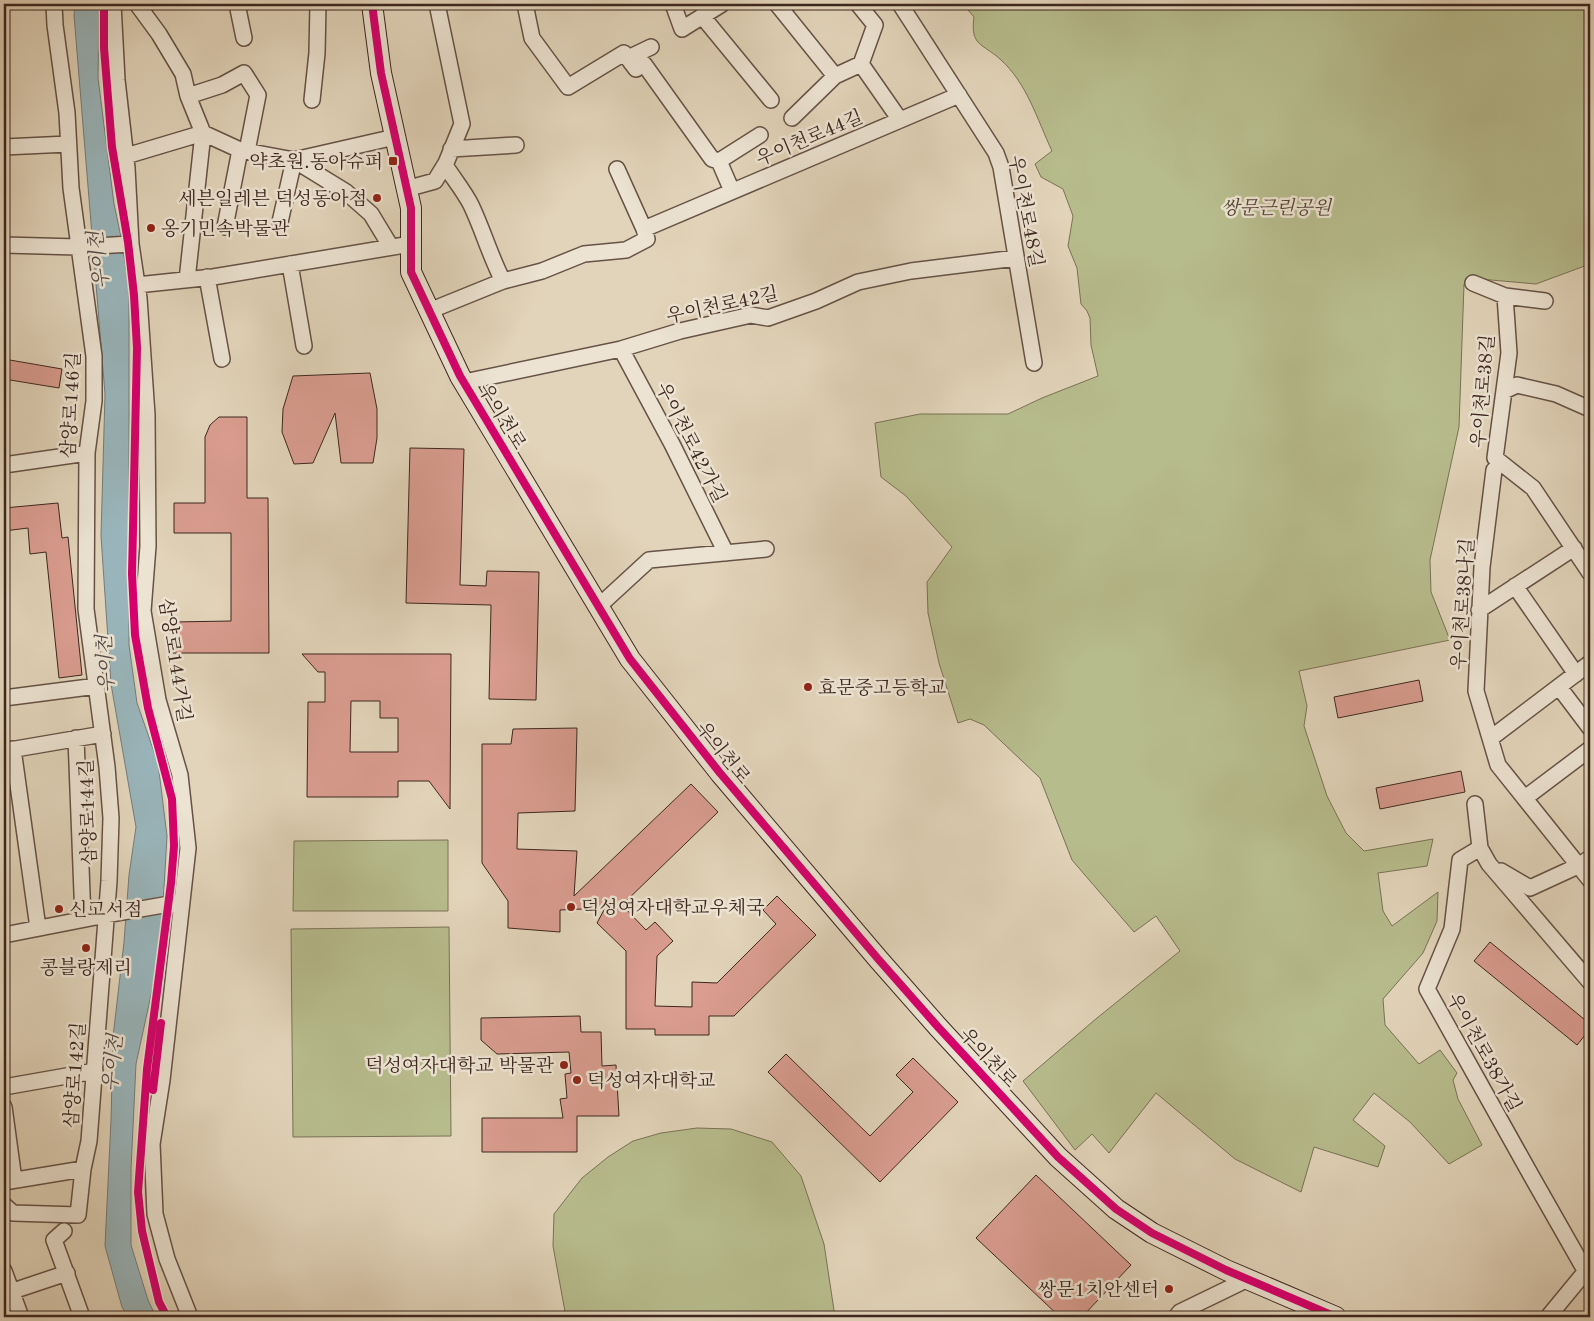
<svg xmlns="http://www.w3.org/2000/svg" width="1594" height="1321" font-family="'Old Standard TT','Noto Serif KR',serif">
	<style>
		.green { fill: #b7bc8d; stroke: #7a7256 }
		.water { fill: #99b5bb; stroke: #747c7d }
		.building { fill: #da9d90; stroke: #3d271f; fill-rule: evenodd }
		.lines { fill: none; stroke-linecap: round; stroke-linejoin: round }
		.street-casing { stroke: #665246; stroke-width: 18 }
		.secondary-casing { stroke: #3d271f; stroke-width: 22 }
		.street { stroke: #ece3d2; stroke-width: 15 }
		.secondary { stroke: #ece3d2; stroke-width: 20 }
		.cycleway-casing { stroke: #ece3d2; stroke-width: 11 }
		.cycleway { stroke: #d6006c; stroke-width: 8 }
		.poi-dot { fill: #8f2418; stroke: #ece3d2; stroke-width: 2 }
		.labels { text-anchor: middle; stroke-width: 5; stroke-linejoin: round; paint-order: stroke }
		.street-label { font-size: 19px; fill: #3d271f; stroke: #ece3d2 }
		.poi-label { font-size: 19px; fill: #3d271f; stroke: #ece3d2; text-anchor: start }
		.park-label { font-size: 19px; font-style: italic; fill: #554535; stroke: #ece3d2 }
		.water-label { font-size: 20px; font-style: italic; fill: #544a46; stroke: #ece3d2 }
	</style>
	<rect width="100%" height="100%" fill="#e2d4ba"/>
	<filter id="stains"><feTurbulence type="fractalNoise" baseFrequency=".004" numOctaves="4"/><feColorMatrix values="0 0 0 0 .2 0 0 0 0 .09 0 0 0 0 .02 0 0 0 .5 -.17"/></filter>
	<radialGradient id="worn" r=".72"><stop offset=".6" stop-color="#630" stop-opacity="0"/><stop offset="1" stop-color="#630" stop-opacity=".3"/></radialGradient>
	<path class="green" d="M963,4H1590V264L1536,284L1480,279L1464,284L1459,427L1430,560L1431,592L1450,640L1299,671L1307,706L1304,726L1327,796L1346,833L1364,851L1433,839L1427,866L1378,873L1383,911L1392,926L1438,892L1437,921L1423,953L1383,999L1385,1025L1419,1064L1440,1050L1457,1073L1453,1080L1458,1099L1482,1145L1449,1164L1410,1122L1374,1093L1353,1120L1385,1146L1378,1167L1314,1147L1301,1192L1235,1159L1156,1093L1109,1153L1092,1134L1075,1150L1023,1081L1097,1018L1180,951L1156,916L1134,932L1072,860L1040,778L984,725L970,719L958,723L939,663L928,613L927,582L952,547L906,496L881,477L875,423L920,414H1008L1042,398L1098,376L1091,345L1090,318L1087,311L1081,304L1077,268L1068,246L1073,216L1063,189L1041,177L1035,164L1052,151C1037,119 1027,83 1000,59C982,43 970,46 974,17Z
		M448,840V911H293L294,841Z
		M449,927L451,1136L293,1137L291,929Z
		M697,1128L731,1129L772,1142L801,1176L824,1244L835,1317H566L553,1246L554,1214L582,1178L608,1157L633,1141L661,1133Z"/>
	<path class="water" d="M75,4H99L98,78L114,204L129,275V645L137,703L158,763L167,836L161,938L156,972L136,1064L131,1169V1245L148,1300L156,1317H128L122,1307L105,1246L111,1120L113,1037L124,942L129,875L136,827L111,684L101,536L105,394L74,15Z"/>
	<path class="building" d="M4,359L62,369L59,388L4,379Z
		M370,373L377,409V438L373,463H341L335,413L313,463L294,464L282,432L283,409L293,376Z
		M219,417H247V498H268L269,653H173V622L231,621V533H174V503H205V437L210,425Z
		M410,448L464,449L460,585L486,586L487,571L539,572L536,700L489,699L491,605L406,603Z
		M58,503L62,538L68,537L82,675L59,678L46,552L30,554L28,528L4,531V508Z
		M302,654H451L450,809L429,781H398V797H307L308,702H325V672H318ZM351,701H380V718H398V752H350Z
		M1419,680L1423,701L1338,718L1334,697Z
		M577,728L575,811L518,813L517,849L577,851L574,896L691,784L718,812L622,905L646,930L655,922L673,941L657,956L655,1006L692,1007V982L717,983L776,924L763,910L777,896L816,935L734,1016H709V1035H655V1029H626V951L597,923L605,908L560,910V932L508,928V901L482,863V744H511L513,729Z
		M1461,771L1465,792L1380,809L1376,788Z
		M1490,942L1590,1024V1029L1577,1045L1474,961Z
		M580,1016L581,1032H601L602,1066L616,1065L619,1116H577V1152H482V1118H563L560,1099L567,1098L565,1074L571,1073L569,1052L497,1054L481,1040V1018Z
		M786,1054L870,1136L913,1092L896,1075L913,1058L958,1102L880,1182L768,1072Z
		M1036,1175L1131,1265L1082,1317H1060L976,1238Z"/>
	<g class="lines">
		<defs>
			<path id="street" d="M113,4L117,80L127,168L131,244L139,298L147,415L148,546L143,611L158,700L180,775L188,848L162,1080L152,1144L155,1214L167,1259L190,1317
				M137,4L159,34L183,74L188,96L203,133L240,150L294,160L395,137
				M237,4L244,38
				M525,4L532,38L568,87L624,53L636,69L644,64L712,159L719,161L732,191
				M673,4L682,29L722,4
				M777,4L835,76
				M900,4L996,153L1001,167L1034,363
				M702,16L771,100
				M628,58L651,47
				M861,64L900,120
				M188,96L222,85L244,73L258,95L247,151
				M312,100L317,53L318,4
				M792,118L835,76L861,64L875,25L858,4
				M4,147L68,144
				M451,149L516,145
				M126,156L203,133
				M719,161L760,135
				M445,165C453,178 464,191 471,205C483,230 490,256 503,281
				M617,169L644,229
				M406,189L435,181L446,163L462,124L437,4
				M280,222L294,160L346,192L371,214L391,247
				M225,227L240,150
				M4,245L78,247L131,244
				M290,264L304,346
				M207,277L222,359
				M187,280L203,133
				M1473,283L1505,296L1545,301
				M137,285L213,277L411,244
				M1505,296L1509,353L1495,458L1533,488L1590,573
				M429,311L503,281L542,271L584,254L626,250L647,239L644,229L959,95
				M621,349L672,444L726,553
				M464,382L621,349L680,331L751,315L768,318L816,301L858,282L911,271L1016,258
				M1504,391L1517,385L1556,394L1590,409
				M4,465L87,453
				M1494,470L1482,567L1476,691L1498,765L1590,880
				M1515,586L1576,674
				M599,606L649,560L766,549
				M1479,610L1574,548
				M1559,687L1590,728
				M4,698L97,686
				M76,738L83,919
				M1491,738L1590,663
				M13,749L38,928
				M4,751L103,734
				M1525,798L1590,749
				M1475,804L1480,848L1489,864L1590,982
				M1480,848L1460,860L1452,929L1427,989L1532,1177L1586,1272L1590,1275
				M1501,871L1530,888L1580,865L1590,858
				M4,935L106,915L181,902
				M4,1087L95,1071
				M4,1107L14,1180
				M4,1182L83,1169
				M4,1205L13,1213L78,1215L83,1169L89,1141L109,881L111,818L107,767L86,609L87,453L94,401V356L71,188L67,113L55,25L54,4
				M64,1231L54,1240L82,1317
				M4,1271L21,1317
				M4,1294L67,1273
				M1176,1317L1180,1312L1248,1279
				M1548,1317L1590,1266"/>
			<path id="secondary" d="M372,4L381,73L411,208V272L460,376L630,659L720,773L879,960L938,1027L1058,1157L1116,1209L1152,1233L1226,1270L1336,1317"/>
		</defs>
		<use href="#street" class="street-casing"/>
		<use href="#secondary" class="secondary-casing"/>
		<use href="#street" class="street"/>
		<use href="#secondary" class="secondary"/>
		<defs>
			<path id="cycleway" d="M104,4V48L112,147L128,242L134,295L137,348L132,574L135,635L148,708L172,799L174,846L171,883L147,1069L138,1192L142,1231L159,1302L167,1317
				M372,4L381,73L411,208V272L460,376L630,659L720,773L879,960L938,1027L1058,1157L1116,1209L1152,1233L1226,1270L1336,1317
				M153,1090L161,1023"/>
		</defs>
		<use href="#cycleway" class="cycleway-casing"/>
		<use href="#cycleway" class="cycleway"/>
	</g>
	<g class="poi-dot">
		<rect x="388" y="156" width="10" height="10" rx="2.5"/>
		<circle cx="377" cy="198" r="5"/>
		<circle cx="151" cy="228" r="5"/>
		<circle cx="808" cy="687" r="5"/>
		<circle cx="571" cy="907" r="5"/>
		<circle cx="59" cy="909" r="5"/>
		<circle cx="86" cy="948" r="5"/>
		<circle cx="564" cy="1065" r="5"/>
		<circle cx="577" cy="1080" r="5"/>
		<circle cx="1169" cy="1289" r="5"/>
	</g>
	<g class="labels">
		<g class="street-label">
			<text transform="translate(809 137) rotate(-23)" y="7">우이천로44길</text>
			<text transform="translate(1027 211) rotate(79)" y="7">우이천로48길</text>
			<text transform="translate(722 304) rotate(-12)" y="7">우이천로42길</text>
			<text transform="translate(1482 391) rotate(-85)" y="7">우이천로38길</text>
			<text transform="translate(70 405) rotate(-87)" y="7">삼양로146길</text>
			<text transform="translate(503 416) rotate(59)" y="7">우이천로</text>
			<text transform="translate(692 442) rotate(63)" y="7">우이천로42가길</text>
			<text transform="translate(1462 604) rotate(-86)" y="7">우이천로38나길</text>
			<text transform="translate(176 660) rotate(81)" y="7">삼양로144가길</text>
			<text transform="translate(724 752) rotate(51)" y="7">우이천로</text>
			<text transform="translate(87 812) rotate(-92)" y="7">삼양로144길</text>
			<text transform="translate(1485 1052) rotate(61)" y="7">우이천로38가길</text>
			<text transform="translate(989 1057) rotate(47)" y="7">우이천로</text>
			<text transform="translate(74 1075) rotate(-86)" y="7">삼양로142길</text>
		</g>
		<g class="poi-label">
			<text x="383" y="168" text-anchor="end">약초원.동아슈퍼</text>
			<text x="367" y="205" text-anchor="end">세븐일레븐 덕성동아점</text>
			<text x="161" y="235">옹기민속박물관</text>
			<text x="818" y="694">효문중고등학교</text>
			<text x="581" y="914">덕성여자대학교우체국</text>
			<text x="69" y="916">신고서점</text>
			<text x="86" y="974" text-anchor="middle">콩블랑제리</text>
			<text x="554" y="1072" text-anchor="end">덕성여자대학교 박물관</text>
			<text x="587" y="1087">덕성여자대학교</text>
			<text x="1159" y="1296" text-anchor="end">쌍문1치안센터</text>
		</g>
		<g class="park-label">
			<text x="1276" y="214">쌍문근린공원</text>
		</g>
		<g class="water-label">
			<text transform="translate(98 260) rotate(-97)" y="7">우이천</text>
			<text transform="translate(105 664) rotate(-93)" y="7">우이천</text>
			<text transform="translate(112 1063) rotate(-84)" y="7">우이천</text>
		</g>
	</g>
	<rect width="1594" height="1321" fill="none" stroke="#e2d4ba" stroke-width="20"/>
	<rect x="5" y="5" width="1584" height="1311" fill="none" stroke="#3d271f" stroke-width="2.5"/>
	<rect x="10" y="10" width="1574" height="1301" fill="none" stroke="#3d271f"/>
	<rect width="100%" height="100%" filter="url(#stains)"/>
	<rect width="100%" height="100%" fill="url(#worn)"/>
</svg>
